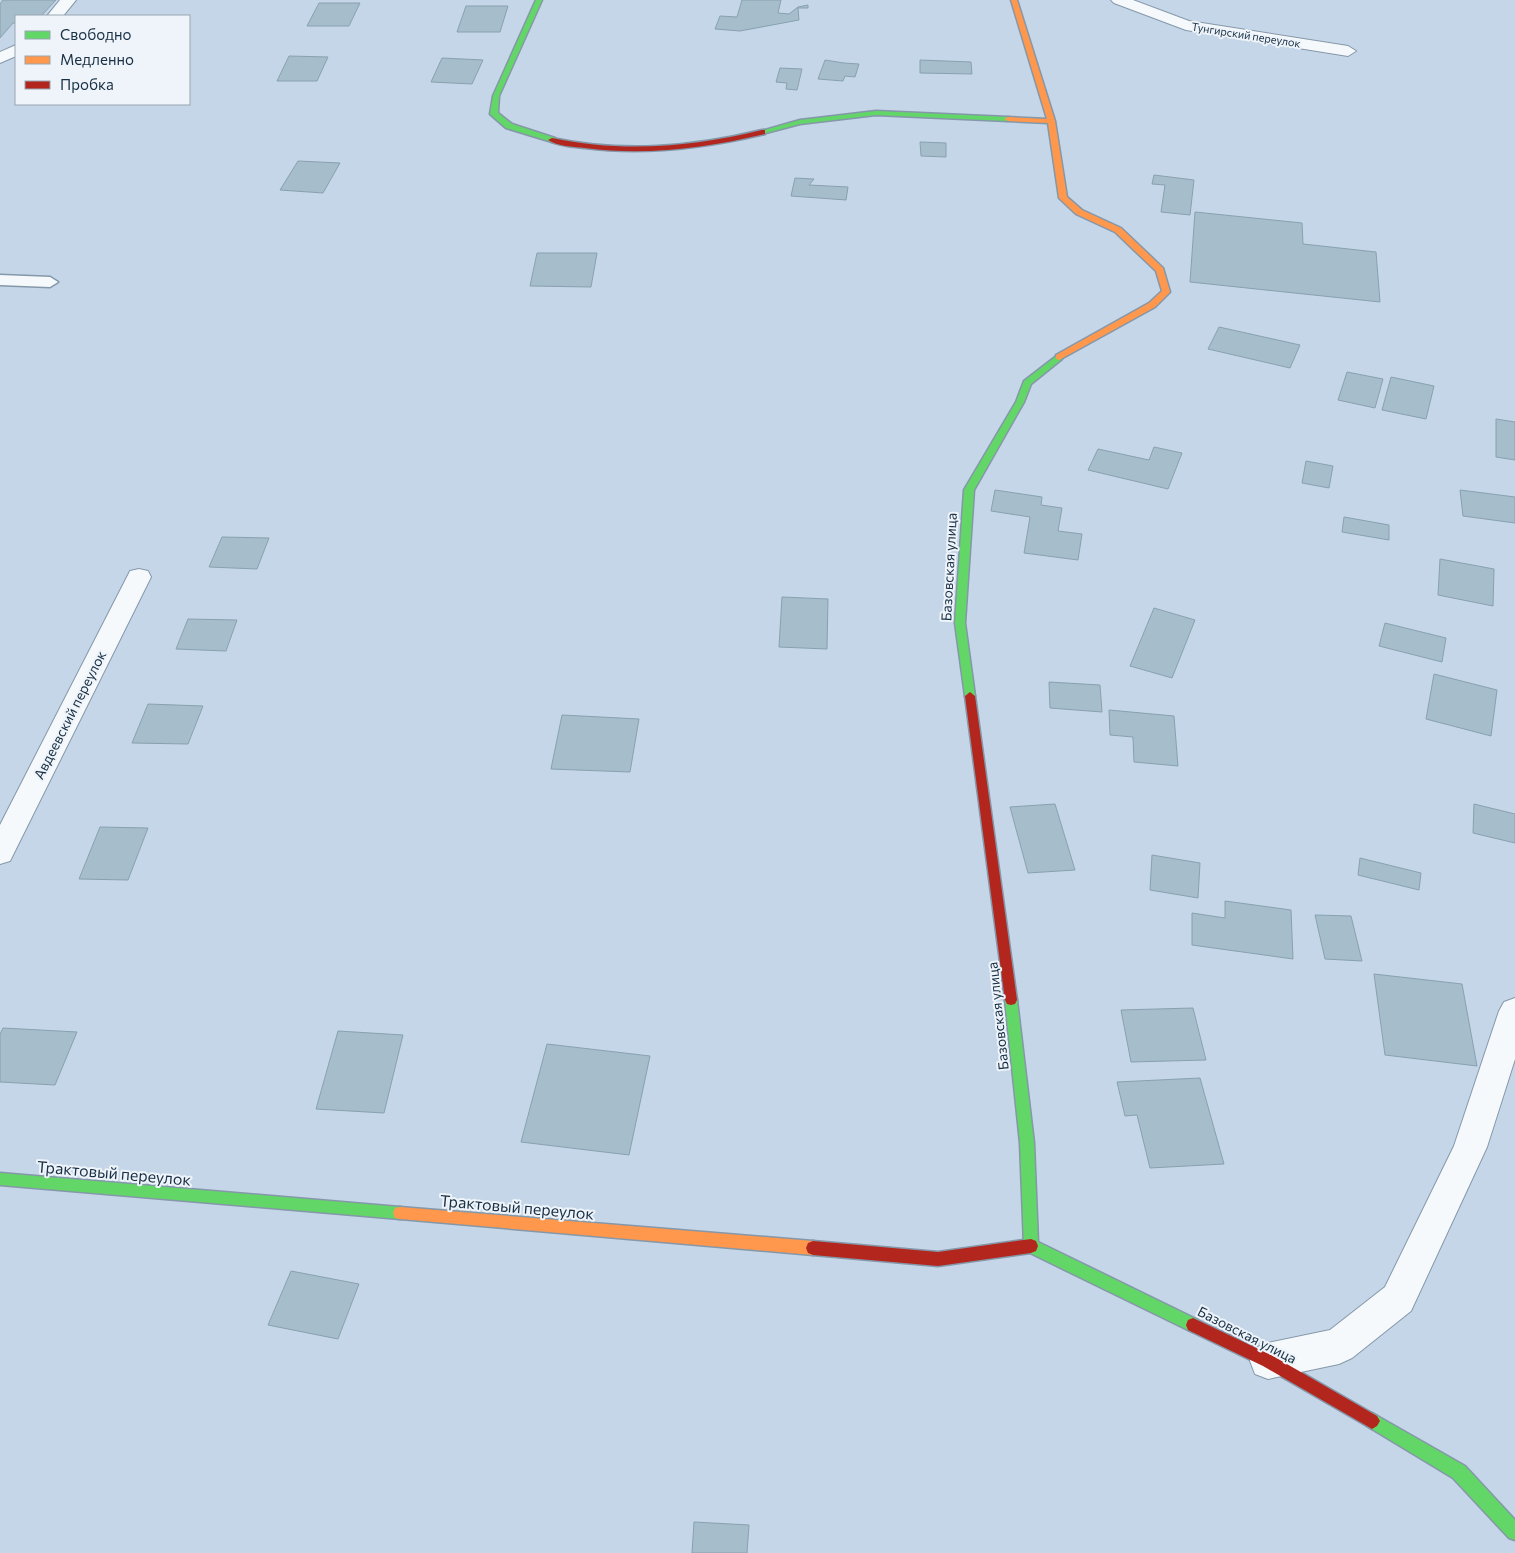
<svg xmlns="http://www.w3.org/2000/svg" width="1515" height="1553" font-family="Commissioner,sans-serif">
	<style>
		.building { fill: #a6bdcb; stroke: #88a1b0 }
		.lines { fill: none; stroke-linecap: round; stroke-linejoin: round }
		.lane-casing { stroke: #8598a9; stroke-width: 3 }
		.street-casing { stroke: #8598a9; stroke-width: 2 }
		.fast-casing { stroke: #8598a9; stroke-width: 3 }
		.slow-casing { stroke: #8598a9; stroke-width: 3 }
		.jam-casing { stroke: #8598a9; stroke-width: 3 }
		.lane { fill: #f6f9fc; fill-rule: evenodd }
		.street { fill: #f6f9fc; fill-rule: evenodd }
		.fast { fill: #63d668; fill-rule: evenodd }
		.slow { fill: #ff974d; fill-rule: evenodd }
		.jam { fill: #b3261e; fill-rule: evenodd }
		.labels { text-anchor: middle; stroke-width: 4; stroke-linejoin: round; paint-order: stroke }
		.far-street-label { font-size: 11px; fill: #182f44; stroke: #eef4fa }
		.street-label { font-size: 14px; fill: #182f44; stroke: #eef4fa }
		.near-street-label { font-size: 16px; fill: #182f44; stroke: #eef4fa }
	</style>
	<rect width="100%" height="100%" fill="#c4d6e8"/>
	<path class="building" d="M3,0H56L41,16H16V23H13L0,38V4Z
		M742,0H781L778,13L789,14L798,7L808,5V8H798L799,20L740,31L715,29L720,16L737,17Z
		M319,3H360L349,26H307Z
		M466,6H508L500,32H457Z
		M289,56L328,57L317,81H277Z
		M442,58L483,60L472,84L431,82Z
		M825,60L844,63L859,64L855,77L845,76L843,81L818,79Z
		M920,60L971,62L972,74L920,73Z
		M780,68L802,69L797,90L786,89L787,83L776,82Z
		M920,142L946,143V157L921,156Z
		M298,161L340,163L323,193L280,190Z
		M1154,175L1194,180L1190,215L1161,212L1165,185L1152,184Z
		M795,178L814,179L809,185L848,187L846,200L791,196Z
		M1195,212L1302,223L1303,244L1376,252L1380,302L1190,282Z
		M537,253H597L591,287L530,286Z
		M1219,327L1300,345L1290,368L1208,349Z
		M1347,372L1383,379L1375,408L1338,400Z
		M1391,377L1434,386L1426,419L1382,410Z
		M1496,419L1515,422V460L1496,457Z
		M1154,447L1182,453L1168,489L1088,470L1098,449L1149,460Z
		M1306,461L1333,466L1329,488L1302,483Z
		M995,490L1042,497L1041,505L1062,508L1058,531L1082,534L1078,560L1024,553L1030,517L991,511Z
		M1460,490L1515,497V523L1463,516Z
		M1344,517L1389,525V540L1342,532Z
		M222,537L269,538L257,569L209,567Z
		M1440,559L1494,569L1493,606L1438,595Z
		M782,597L828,599L827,649L779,647Z
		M1154,608L1195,620L1172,678L1130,666Z
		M188,619L237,620L226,651L176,649Z
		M1385,623L1446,638L1442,662L1379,646Z
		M1434,674L1497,690L1491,736L1426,719Z
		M1049,682L1100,685L1102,712L1050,708Z
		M148,704L203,706L188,744L132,743Z
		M1109,710L1174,716L1178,766L1134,762L1133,737L1110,735Z
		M562,715L639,719L630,772L551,769Z
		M1055,804L1075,870L1028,873L1010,807Z
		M1474,804L1515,814V843L1473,833Z
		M100,827L148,828L128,880L79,879Z
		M1152,855L1200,863L1198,898L1150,890Z
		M1360,858L1421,873L1419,890L1358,875Z
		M1225,901L1291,910L1293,959L1192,945V913L1225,918Z
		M1315,915L1351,916L1362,961L1325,959Z
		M1374,974L1462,984L1477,1066L1385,1055Z
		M1193,1008L1206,1060L1131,1062L1121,1010Z
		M3,1028L77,1032L55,1085L0,1082V1034Z
		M338,1031L403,1035L384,1113L316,1109Z
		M547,1044L650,1056L629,1155L521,1142Z
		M1200,1078L1224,1164L1150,1168L1137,1115L1125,1116L1117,1082Z
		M291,1271L359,1284L338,1339L268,1325Z
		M694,1522L749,1525L747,1553H692Z"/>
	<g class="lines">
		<defs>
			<path id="lane" d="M0,275L50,277L58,282L50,287L0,285Z"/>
			<path id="street" d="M60,0H76L63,16H47Z
				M1111,0H1133L1189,21L1348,46L1356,51L1348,56L1186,30L1114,3Z
				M16,45V56L0,63V52Z
				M139,569L148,571L151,577L14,853L10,861L0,864V825L127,577L130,571Z
				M1515,998V1059L1487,1147L1411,1311L1352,1358L1339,1364L1268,1379L1255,1374L1250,1361L1255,1348L1268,1343L1330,1330L1385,1287L1454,1146L1499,1011L1504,1002Z"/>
			<path id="fast" d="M536,0H542L499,96L498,113L512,124L555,138V142H552L506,128L490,114L493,96Z
				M876,111L1008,117L1012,119L1008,121L876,115L800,124L762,134L758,132L800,120Z
				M1059,354L1062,355V359L1031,384L1024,402L974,490L965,623L975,696L970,700L965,696L955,623L964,490L1016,402L1024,381Z
				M1011,995L1015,996L1017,1000L1034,1143L1038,1242L1198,1320L1200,1325L1198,1330L1193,1332L1188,1330L1026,1251L1024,1246L1020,1143L1005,1000L1007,996Z
				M0,1173L400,1207L405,1208L407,1213L405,1218L400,1219L0,1185Z
				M1372,1413L1465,1466L1515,1520V1540L1509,1538L1453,1478L1367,1426L1364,1421L1367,1416Z"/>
			<path id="slow" d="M1011,0H1017L1055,121L1067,197L1082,210L1121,228L1163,268L1170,292L1155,307L1059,360L1056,359V355L1149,303L1162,291L1156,271L1115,232L1076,214L1059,198L1048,123L1008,121L1004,119L1008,117L1047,119Z
				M400,1207L813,1241L818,1243L820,1248L818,1253L813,1255L400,1219L395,1218L393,1213L395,1208Z"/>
			<path id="jam" d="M762,130H765V134C706,148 646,156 585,148C574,147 557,146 548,140L552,138C623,153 692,147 762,130Z
				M970,692L975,696L1017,1000L1015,1004L1011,1005L1007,1004L1005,1000L965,696Z
				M1031,1239L1036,1241L1038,1246L1036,1251L1031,1253L938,1266L813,1255L808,1253L806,1248L808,1243L813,1241L938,1252Z
				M1193,1318L1273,1356L1377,1416L1380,1421L1377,1426L1372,1429L1367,1426L1263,1366L1188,1330L1186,1325L1188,1320Z"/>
		</defs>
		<use href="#lane" class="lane-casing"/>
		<use href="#street" class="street-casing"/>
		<use href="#fast" class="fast-casing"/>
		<use href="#slow" class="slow-casing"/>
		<use href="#jam" class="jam-casing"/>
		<use href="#lane" class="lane"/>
		<use href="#street" class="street"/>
		<use href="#fast" class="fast"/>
		<use href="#slow" class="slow"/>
		<use href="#jam" class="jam"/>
	</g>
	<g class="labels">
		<g class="far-street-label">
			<text transform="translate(1246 35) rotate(9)" y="4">Тунгирский переулок</text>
		</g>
		<g class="street-label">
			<text transform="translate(949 567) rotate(-87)" y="5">Базовская улица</text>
			<text transform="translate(70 715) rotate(-63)" y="5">Авдеевский переулок</text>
			<text transform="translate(998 1016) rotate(-96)" y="5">Базовская улица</text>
			<text transform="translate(1247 1335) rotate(27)" y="5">Базовская улица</text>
		</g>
		<g class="near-street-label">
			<text transform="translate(114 1173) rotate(5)" y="6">Трактовый переулок</text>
			<text transform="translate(517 1207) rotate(5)" y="6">Трактовый переулок</text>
		</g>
	</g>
	<rect x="15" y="15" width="175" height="90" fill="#eef4fa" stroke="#98a5b1"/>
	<rect x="25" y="31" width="25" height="8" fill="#63d668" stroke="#98a5b1"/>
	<text x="60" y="40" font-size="15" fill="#182f44">Свободно</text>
	<rect x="25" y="56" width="25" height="8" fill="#ff974d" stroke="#98a5b1"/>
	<text x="60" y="65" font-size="15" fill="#182f44">Медленно</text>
	<rect x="25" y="81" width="25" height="8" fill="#b3261e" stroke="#98a5b1"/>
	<text x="60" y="90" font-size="15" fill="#182f44">Пробка</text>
</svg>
